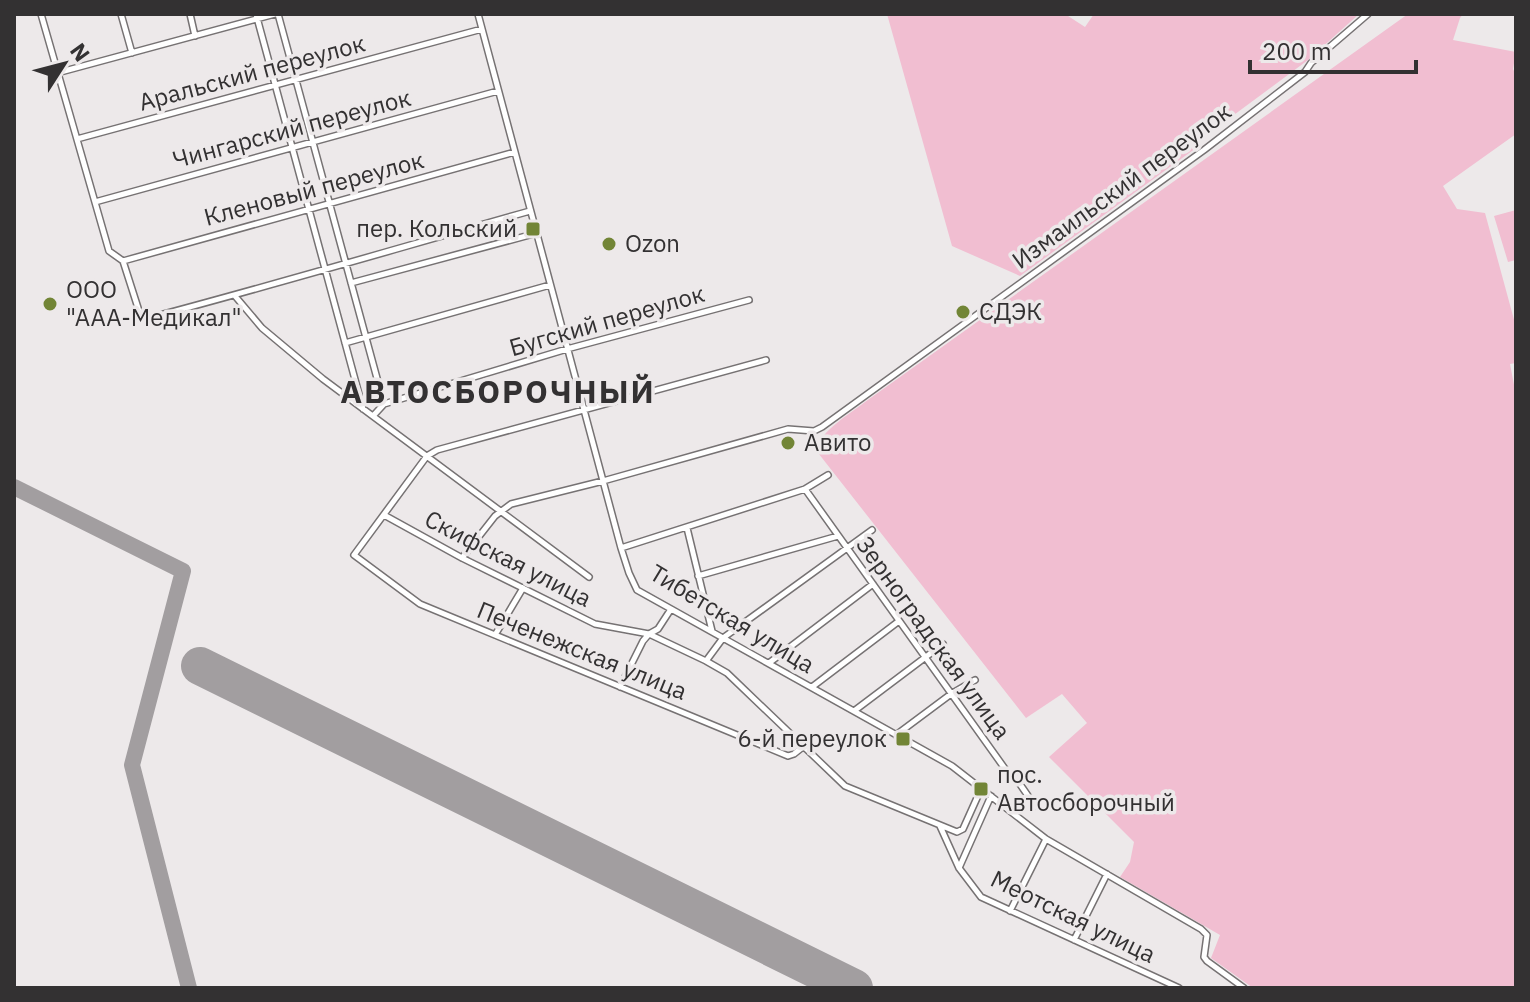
<svg xmlns="http://www.w3.org/2000/svg" width="1530" height="1002" font-family="'IBM Plex Sans',sans-serif">
	<style>
		.green { fill: #f1bed1 }
		.lines { fill: none; stroke-linecap: round; stroke-linejoin: round }
		.taxiway { stroke: #a29ea0; stroke-width: 16 }
		.runway { stroke: #a29ea0; stroke-width: 38 }
		.minor-casing { stroke: #767273; stroke-width: 8 }
		.minor { stroke: #fff; stroke-width: 5 }
		.poi-dot { fill: #728536; stroke: #ede9ea; stroke-width: 3 }
		.labels { text-anchor: middle; stroke-width: 7; stroke-linejoin: round; paint-order: stroke }
		.street-label { font-size: 24px; fill: #333132; stroke: #ede9ea }
		.poi-label { font-size: 24px; fill: #333132; stroke: #ede9ea; text-anchor: start }
		.district-label { font-size: 32px; font-weight: bold; letter-spacing: 2px; fill: #333132; stroke: #ede9ea }
	</style>
	<rect width="100%" height="100%" fill="#ede9ea"/>
	<path class="green" d="M887,14H1065L1085,27L1094,14H1359L1308,60L1196,143V148L1020,276L952,246Z
		M1408,14H1463L1460,18L1453,40L1516,52L1513,69L1516,75V134L1443,186L1457,209L1485,213L1516,327V363L1510,364L1516,395V988H1253L1211,958L1220,935L1120,877L1130,862L1134,842L1049,757L1087,723L1062,694L1026,718L815,449C824,429 848,415 865,402Z
		M1516,210V260L1508,262L1494,216Z"/>
	<g class="lines">
		<path class="taxiway" d="M14,487L183,571L132,765L189,988"/>
		<path class="runway" d="M200,666L854,988"/>
		<defs>
			<path id="minor" d="M41,14L109,251L123,261L139,311L145,319C274,285 402,247 530,211
				M121,14L132,53
				M190,14L195,36
				M256,14L363,409
				M278,14L384,404
				M478,14L621,548L629,573L637,590L952,766L1046,839L1201,929L1207,935L1204,957L1207,961L1244,988
				M57,73L275,14
				M77,139L482,29
				M95,202L498,91
				M123,261L515,152
				M351,283L537,233
				M235,296L262,328L323,379L589,577
				M345,343L550,285
				M766,360L437,450L427,456L354,555L420,604L788,756L794,754L804,746
				M384,404L567,349L749,300
				M373,416L384,404
				M805,489L1008,773L1013,774L1035,806
				M384,515L462,558L595,624L649,634L706,661L727,673L845,786L957,832L963,829L981,789
				M687,528L712,631
				M621,548L805,489L828,475
				M462,558L495,516L511,504L603,481L788,429L814,431L822,427L1204,150L1305,72L1311,63L1368,14
				M698,576L838,536
				M495,635L523,588
				M706,661L723,638L872,530
				M769,663L873,584
				M620,687L643,641L649,634L658,629L671,609
				M812,687L899,621
				M854,711L943,644
				M896,735L951,694L975,680
				M940,826L959,868L981,897L1179,988
				M959,868L991,796
				M1010,911L1046,839
				M1074,940L1107,874"/>
		</defs>
		<use href="#minor" class="minor-casing"/>
		<use href="#minor" class="minor"/>
	</g>
	<g class="poi-dot">
		<rect x="525" y="221" width="16" height="16" rx="4"/>
		<circle cx="609" cy="244" r="8"/>
		<circle cx="50" cy="304" r="8"/>
		<circle cx="963" cy="312" r="8"/>
		<circle cx="788" cy="443" r="8"/>
		<rect x="895" y="731" width="16" height="16" rx="4"/>
		<rect x="973" y="781" width="16" height="16" rx="4"/>
	</g>
	<g class="labels">
		<g class="street-label">
			<text transform="translate(252 73) rotate(-15)" y="8">Аральский переулок</text>
			<text transform="translate(292 129) rotate(-15)" y="8">Чингарский переулок</text>
			<text transform="translate(1122 186) rotate(-36)" y="8">Измаильский переулок</text>
			<text transform="translate(314 189) rotate(-15)" y="8">Кленовый переулок</text>
			<text transform="translate(607 321) rotate(-16)" y="8">Бугский переулок</text>
			<text transform="translate(508 559) rotate(27)" y="8">Скифская улица</text>
			<text transform="translate(732 619) rotate(31)" y="8">Тибетская улица</text>
			<text transform="translate(933 638) rotate(54)" y="8">Зерноградская улица</text>
			<text transform="translate(582 651) rotate(22)" y="8">Печенежская улица</text>
			<text transform="translate(1073 917) rotate(26)" y="8">Меотская улица</text>
		</g>
		<g class="poi-label">
			<text x="517" y="237" text-anchor="end">пер. Кольский</text>
			<text x="625" y="252">Ozon</text>
			<text x="66" y="298">ООО<tspan x="66" dy="28">"ААА-Медикал"</tspan></text>
			<text x="979" y="320">СДЭК</text>
			<text x="804" y="451">Авито</text>
			<text x="887" y="747" text-anchor="end">6-й переулок</text>
			<text x="997" y="783">пос.<tspan x="997" dy="28">Автосборочный</tspan></text>
		</g>
		<g class="district-label">
			<text x="498" y="403">АВТОСБОРОЧНЫЙ</text>
		</g>
	</g>
	<rect width="1530" height="1002" fill="none" stroke="#333132" stroke-width="32"/>
	<g transform="translate(64 64) rotate(54)" stroke="#ede9ea" stroke-width="6" paint-order="stroke">
	<path d="M0-6L14 30L0 20L-14 30Z" fill="#333132"/>
	<text y="-12" font-size="22" font-weight="bold" text-anchor="middle" fill="#333132">N</text>
	</g>
	<path d="M1250 60v12h166v-12" fill="none" stroke="#333132" stroke-width="4"/>
	<text x="1262" y="60" font-size="24" fill="#333132" stroke="#ede9ea" stroke-width="6" paint-order="stroke">200 m</text>
</svg>
